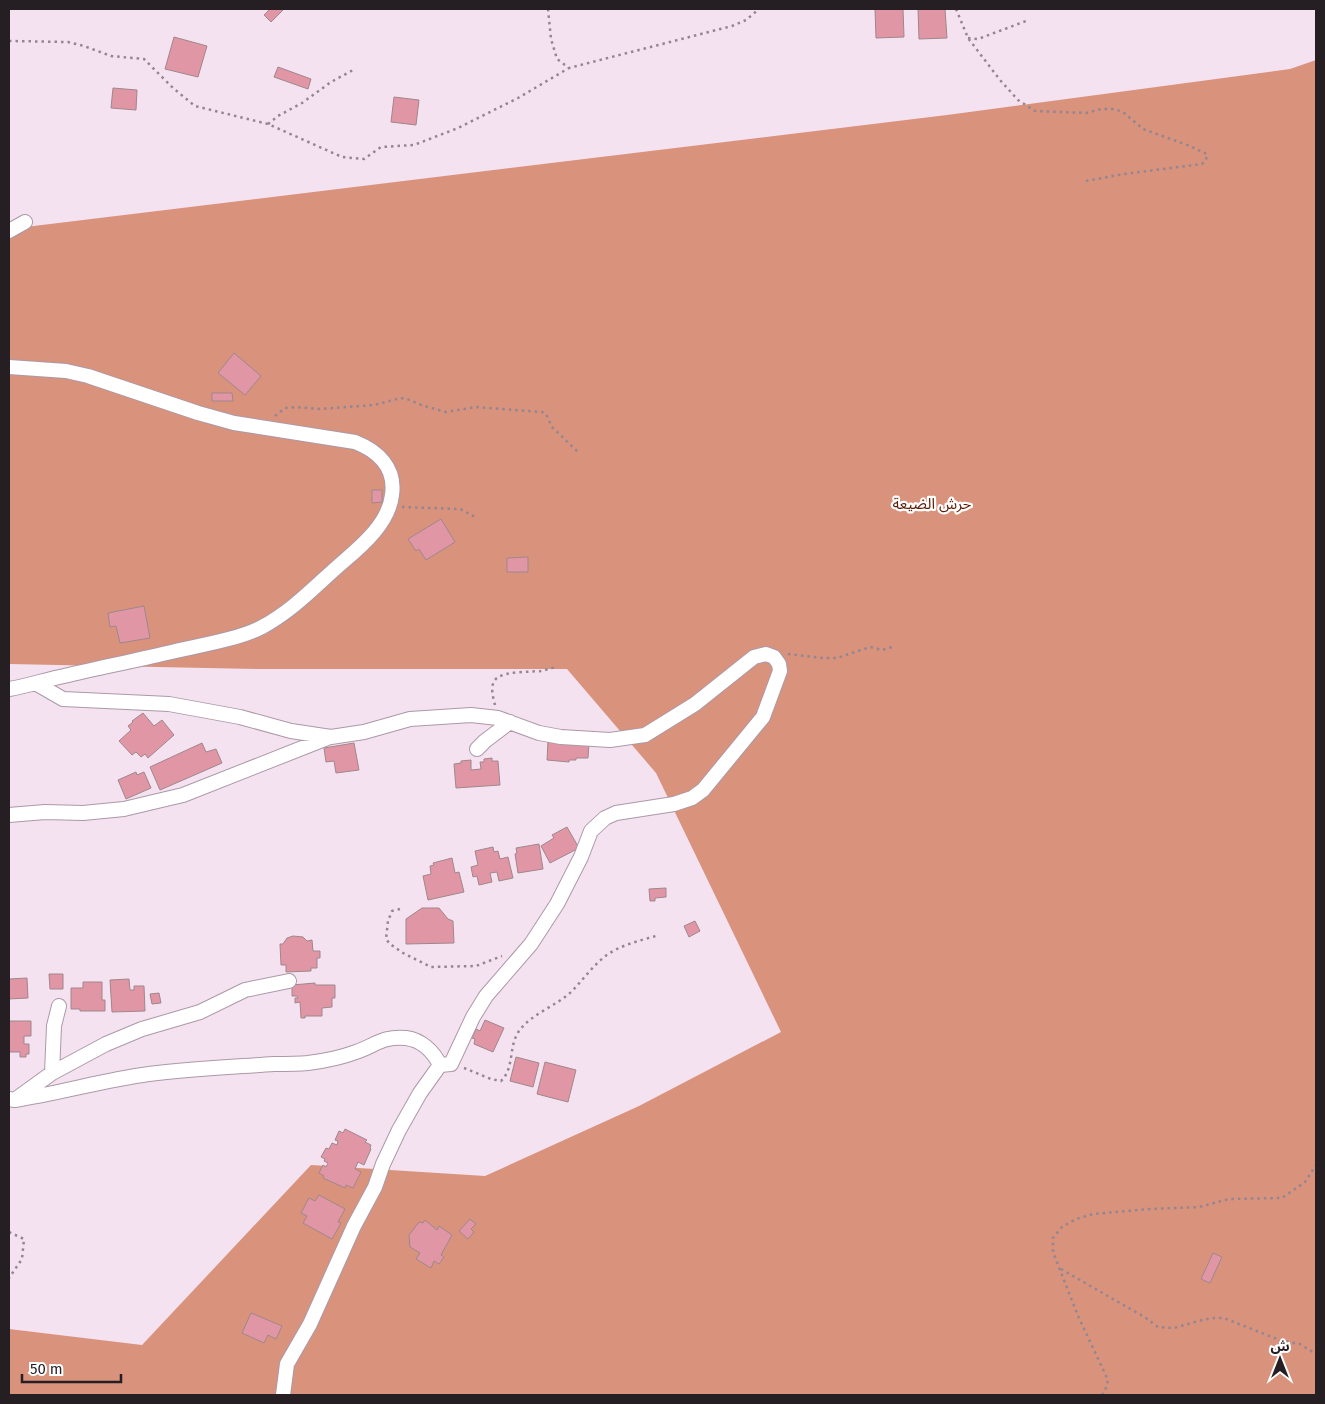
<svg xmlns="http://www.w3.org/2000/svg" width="1325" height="1404" font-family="'Fira Sans','Noto Sans Arabic',sans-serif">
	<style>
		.forest { fill: #d9927c }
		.building { fill: #e196a6; stroke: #9f878b }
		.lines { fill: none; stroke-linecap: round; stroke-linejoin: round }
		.street-casing { stroke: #ac99a7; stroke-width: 16 }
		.path { stroke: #948691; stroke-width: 2.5; stroke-dasharray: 2.5 4; stroke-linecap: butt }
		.street { stroke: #fff; stroke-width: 14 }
		.labels { text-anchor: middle; stroke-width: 4.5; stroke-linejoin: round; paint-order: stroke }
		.park-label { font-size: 15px; fill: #5a1b05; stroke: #fff }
	</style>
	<rect width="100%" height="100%" fill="#f5e2f1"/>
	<path class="forest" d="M1316,60V1395H9V1329L142,1345L311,1165L485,1176L639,1106L781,1032L656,773L567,669H256L9,664V229L947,115L1290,69Z"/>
	<path class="building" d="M270,9H284L271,22L264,15Z
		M875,9H903L904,37L876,38Z
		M918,9H945L947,38L919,39Z
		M174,37L207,46L198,77L165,69Z
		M278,67L311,79L308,89L274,77Z
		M113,88L137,90L136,110L111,108Z
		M394,97L419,100L416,125L391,122Z
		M234,353L261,376L245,395L218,373Z
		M212,393H232L233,401H212Z
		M372,490H382V502L372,503Z
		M441,519L455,542L426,560L419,549L416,551L408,539Z
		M528,557V572H507V558Z
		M144,606L150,638L120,643L116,626L110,627L108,613Z
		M143,713L154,726L162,720L174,735L148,758L145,754L141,757L136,752L132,755L119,741L131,730L128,726L133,722L132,721Z
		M548,741L589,743L588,758H576V760H569V762L547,760Z
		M202,743L206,752L216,749L222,763L160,790L150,767Z
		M354,743L359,770L336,773L334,761L326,762L324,748Z
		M492,758V761H498L500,785L456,788L454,764L461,763V761L471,760V770L481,769L480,762H484V759Z
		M136,772L137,775L144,772L151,788L126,799L118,780Z
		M567,827L579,848L550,863L541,846L554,838L552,835Z
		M539,844L543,869L518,873L515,854L517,853L516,848Z
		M493,847L494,852L498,851L500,859L508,857L513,878L499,881L497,872L490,873L492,882L479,885L477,876L473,877L471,867L478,865L475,851Z
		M452,858L455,873L459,872L464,892L428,900L423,876L431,874L430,866L434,865L433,863Z
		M666,888V897L655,898V901H650L649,889Z
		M422,908H439L448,919L453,921L454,943L406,944V919Z
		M695,921L700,931L689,937L684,926Z
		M293,936L303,937L307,941L312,940L313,951H320V958H317V968H311V971L286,972V965H281L280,944H283L287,938Z
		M49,974H63V989H50Z
		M27,978L28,998L9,999V979Z
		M129,979L130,990H134V986H144L145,1011L112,1012L110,980Z
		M83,982H102V1000H105V1011H80V1009H71V988H83Z
		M315,983V985H335V998H332V1007L322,1008V1016H305V1018H301L300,1002L295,1003V998H298L297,996H292V985Z
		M159,993L161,1003L152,1004L150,994Z
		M485,1020L504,1028L493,1052L474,1044L475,1039L472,1038L476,1029L480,1031Z
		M9,1021H31V1036H24V1044H29V1054H26V1057H20V1052H9Z
		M516,1057L539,1063L533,1087L510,1081Z
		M545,1062L576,1070L568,1102L537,1094Z
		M345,1129L367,1140L365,1142L371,1145L370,1148L371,1149L364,1165L358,1162L355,1169L361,1172L353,1188L346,1185L345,1188L323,1178L324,1176L319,1173L323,1165L326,1167L328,1163L324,1161L325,1159L321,1157L326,1148L329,1149L332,1143L337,1145L338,1141L335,1140L339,1131L343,1133Z
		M319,1195L345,1209L338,1222L341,1223L332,1239L303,1223L307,1216L301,1213L309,1198L315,1201Z
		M470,1219L476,1224L471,1229L474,1232L468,1239L459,1231Z
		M425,1220L437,1230L439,1226L452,1235L441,1255L444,1257L439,1264L434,1261L431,1268L416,1259L420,1253L410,1247L409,1235L419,1222L423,1223Z
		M1213,1253L1222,1257L1210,1283L1201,1279Z
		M251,1313L282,1326L276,1339L268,1335L264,1343L242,1333Z"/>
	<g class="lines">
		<defs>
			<path id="street" d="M9,231L25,222
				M9,367L66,371L88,376L198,413L234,423L355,442C378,451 396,468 392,495C389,522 364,544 344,561C317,584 294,610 262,627C237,640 195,646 167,653C133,661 98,668 64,676C45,680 27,686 9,689
				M37,684L63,699L169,704L240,717L291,731L331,737L364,732L410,719L471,715L498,718L539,733L561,737L610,740L645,735L695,704L754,657L766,654L774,657L779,664L780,671L763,717L703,790L692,798L674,804L616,813L605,818L591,831L581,857L557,904L531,944L486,996L473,1017L451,1064L440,1065L420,1093L399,1130L383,1164L375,1187L354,1226L310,1324L287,1364L283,1395
				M477,749L485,741L510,722
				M9,815L45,812L83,813L124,809L149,803L183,795L330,737
				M52,1073L54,1026L59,1006
				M9,1099L15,1100C60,1093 104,1080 149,1074C190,1069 232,1067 274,1064C285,1064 297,1064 308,1063C324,1061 340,1058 356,1052C376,1045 383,1036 406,1038C421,1040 433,1051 440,1065
				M16,1099L52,1073L106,1044L142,1029L200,1012L245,990L289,981"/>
		</defs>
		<use href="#street" class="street-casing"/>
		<path class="path" d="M548,9L551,39L557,59L569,68L732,26L746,20L759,9
			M956,9L968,38L1000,80L1018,100L1035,111L1086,113L1101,109H1114L1123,112L1143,129L1190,146L1207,154L1206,160L1202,164L1124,174L1086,181
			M968,38L978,39L1026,21
			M9,41L68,42L84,46L111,56L144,59L173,88L195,106L268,124L342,157L364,159L381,147L414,145L458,128L518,98L569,68
			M268,124L278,116L302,103L331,82L355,69
			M275,416L285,408L296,407L320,409L374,405L401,398L407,399L424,406L446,412L476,407L542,412L546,414L552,427L579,453
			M402,507L460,509L477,518
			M788,654L822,658H837L870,647L882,650L892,647
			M495,705C493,697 489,684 497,678C506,671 530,672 541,671C546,670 551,668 557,667
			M400,909L392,911L388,921L386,939L390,944L403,953L431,967L476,966L502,956
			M464,1068L491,1079L501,1081C515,1067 508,1047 519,1031C531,1014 556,1006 571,992C582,981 591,968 603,958C617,946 638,941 656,936
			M9,1232L24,1239L22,1259L9,1278
			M1061,1269L1146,1318L1158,1327L1174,1328L1202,1320L1213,1318H1224L1282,1341L1300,1344L1316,1354
			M1102,1395L1105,1391L1108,1380L1078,1316L1053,1252V1238L1062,1227L1076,1219L1093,1214L1150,1209L1199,1207L1229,1199L1282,1198L1305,1182L1316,1165"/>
		<use href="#street" class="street"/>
	</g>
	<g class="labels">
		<g class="park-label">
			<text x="932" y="509">حرش الضيعة</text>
		</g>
	</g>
	<rect width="1325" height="1404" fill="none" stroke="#251e23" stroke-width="20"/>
	<g transform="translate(1280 1359)" stroke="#ffffff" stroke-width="4" paint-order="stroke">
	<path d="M0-4L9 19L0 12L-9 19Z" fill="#251e23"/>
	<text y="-8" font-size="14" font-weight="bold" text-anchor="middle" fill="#251e23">ش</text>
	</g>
	<path d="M22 1374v8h99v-8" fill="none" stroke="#251e23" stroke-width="2.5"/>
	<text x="30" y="1374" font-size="15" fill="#251e23" stroke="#ffffff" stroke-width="4" paint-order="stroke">50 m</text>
</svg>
